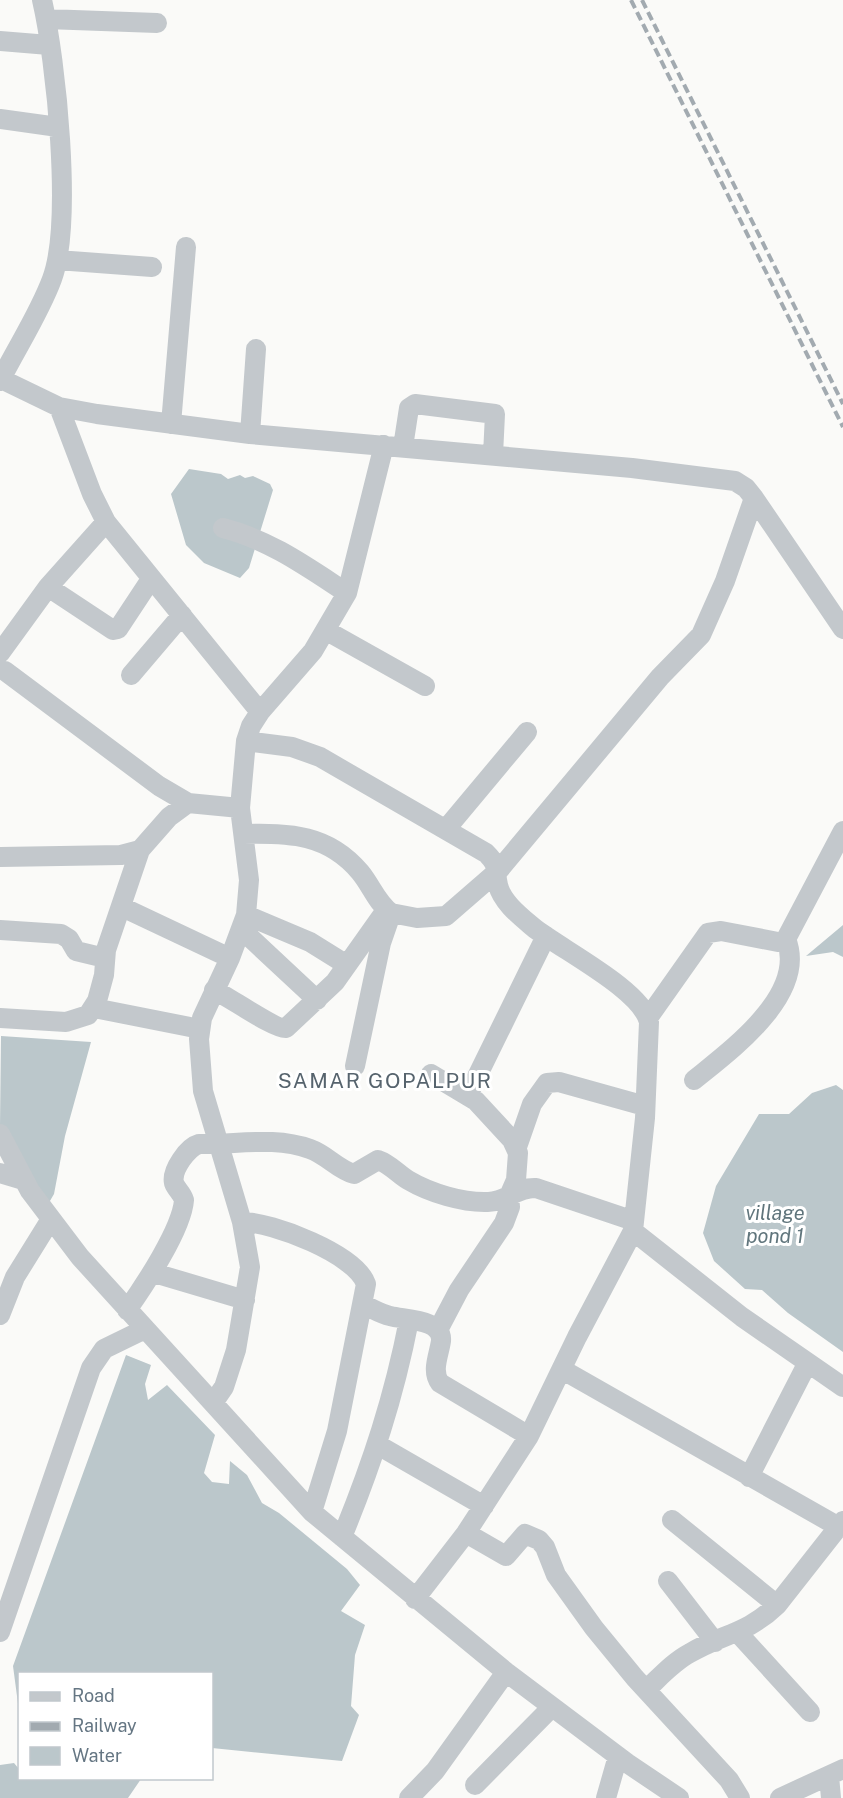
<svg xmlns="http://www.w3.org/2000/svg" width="843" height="1798" font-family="'Public Sans',sans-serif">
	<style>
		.water { fill: #bbc7cb }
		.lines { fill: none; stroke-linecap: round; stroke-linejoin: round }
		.minor { stroke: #c3c8cc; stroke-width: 20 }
		.rail { stroke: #a2aab0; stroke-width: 4; stroke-dasharray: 9 4.5; stroke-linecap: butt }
		.labels { text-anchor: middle; stroke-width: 6; stroke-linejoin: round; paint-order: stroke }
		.water-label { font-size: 20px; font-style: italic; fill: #60757c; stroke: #fff }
		.quarter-label { font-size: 21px; letter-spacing: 1.5px; fill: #57646e; stroke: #fff }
	</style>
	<rect width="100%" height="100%" fill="#fafaf8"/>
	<path class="water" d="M189,469L221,474L228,479L240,475L245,478L253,476L270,484L273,490L249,568L240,578L204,563L186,545L171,494Z
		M843,925V957L833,952L806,956Z
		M1,1036L91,1042L65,1136L54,1194L47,1206L0,1125Z
		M836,1085L843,1090V1352L788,1313L762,1290L745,1289L714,1261L703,1233L716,1186L759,1114H789L812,1093Z
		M126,1355L151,1365L145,1384L148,1400L167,1385L215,1435L204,1473L212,1482L229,1484L230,1461L247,1475L262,1503L279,1513L347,1569L360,1585L341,1611L365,1625L355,1655L351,1706L359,1715L342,1761L212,1748V1674H20L19,1711L13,1666Z
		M14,1763L19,1769L20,1778L141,1779L128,1798H0V1765Z"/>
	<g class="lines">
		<path class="minor" d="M46,19L157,23
			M0,41L49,45
			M0,119L58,127
			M57,260L152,267
			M1,379L59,407L97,414L250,434L632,468L735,481L746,488L754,498L843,629
			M0,381C17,347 39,314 52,279C73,222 56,60 42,0
			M59,407L92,494L106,522L260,712
			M171,424L186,247
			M250,434L256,349
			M403,447L409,408L415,404L495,414L493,455
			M223,528C270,540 307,567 347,593
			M48,587L113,630L118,629L151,579
			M327,631L425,686
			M0,653L48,587L106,522
			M5,671L159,786L188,803
			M131,675L182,615
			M246,741L292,747L320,757L486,853C500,867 494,868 498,885C502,902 520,916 533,927C560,949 641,989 649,1022L645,1118L633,1231L577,1337L529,1436L466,1533L415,1599
			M446,829L527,732
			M244,834C290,833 328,834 360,872C371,885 377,903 391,913L417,918L446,916L499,870L660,677L701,635L725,581L754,498
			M0,857L121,855L140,850L169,817L188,803L240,808
			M122,907L230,958
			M246,915L310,942L347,965
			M0,930L61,934L69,939L76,951L105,958
			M242,930L317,1000
			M214,990C229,997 276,1030 286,1028L335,982L386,910
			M94,1008L200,1029
			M0,1018L66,1022L88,1015L97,1001L104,975L106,950L140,850
			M648,1018L708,933L721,931L778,942L786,939L843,831
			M355,1066L381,943L391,914
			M431,1074L476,1101L512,1140L518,1153L516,1180L509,1196L510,1207L504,1223L459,1290L438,1330
			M694,1080C731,1050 808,994 786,939
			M468,1095L546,936
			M0,1134L30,1191L80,1257L312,1512L506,1672L627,1763L679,1798
			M517,1147L532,1104L547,1083L559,1082L645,1106
			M0,1173L23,1180
			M242,1222C272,1222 356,1254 366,1284L337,1431L312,1512
			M633,1231L742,1317L843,1387
			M154,1273L245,1300
			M364,1305C373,1309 381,1314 390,1316C405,1320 443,1319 441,1341C439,1355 431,1371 440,1383L529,1436
			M127,1310C144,1286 182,1229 184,1200C182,1193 176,1189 174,1183C171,1170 188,1147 199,1144C236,1145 274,1136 310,1149C327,1155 337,1169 354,1174L378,1160C390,1164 398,1174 408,1180C430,1193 463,1203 488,1202C506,1202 517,1187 536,1188L634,1221
			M0,1315L15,1277L51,1219
			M563,1370L839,1527
			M213,1403L224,1387L236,1350L250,1267L242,1222L203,1091L199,1039L202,1018L230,958L246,915L249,880L240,808L246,741L251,726L260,712L313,651L347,593L384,445
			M378,1445L484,1506
			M749,1477L807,1364
			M672,1520L777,1605
			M466,1533L506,1556L525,1534L539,1540L545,1547L556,1575L594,1628L635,1678L729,1780L740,1798
			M342,1537C372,1464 394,1397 409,1320
			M668,1581L715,1642
			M0,1632L91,1368L104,1349L145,1329
			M738,1633L810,1712
			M646,1690C660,1677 673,1662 690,1653C722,1634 747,1634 777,1605L843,1521
			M829,1776L831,1798
			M475,1785L552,1707
			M409,1798L435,1771L506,1672
			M606,1798L618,1756
			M780,1798L843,1769"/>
		<path class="rail" d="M631,0L843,427
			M642,0L843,404"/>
	</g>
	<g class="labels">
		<g class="water-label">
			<text x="775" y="1220">village<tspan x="775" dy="23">pond 1</tspan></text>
		</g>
		<g class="quarter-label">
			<text x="385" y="1088">SAMAR GOPALPUR</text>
		</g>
	</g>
	<rect x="18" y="1672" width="195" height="108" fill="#ffffff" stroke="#c1c8cd" stroke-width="1.5"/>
	<rect x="30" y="1692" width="30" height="9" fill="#c3c8cc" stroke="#c1c8cd" stroke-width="1.5"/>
	<text x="72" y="1702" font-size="18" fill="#657683">Road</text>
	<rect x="30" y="1722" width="30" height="9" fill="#a2aab0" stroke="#c1c8cd" stroke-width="1.5"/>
	<text x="72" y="1732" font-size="18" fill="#657683">Railway</text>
	<rect x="30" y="1747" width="30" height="18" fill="#bbc7cb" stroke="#c1c8cd" stroke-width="1.5"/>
	<text x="72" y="1762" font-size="18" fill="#657683">Water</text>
</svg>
